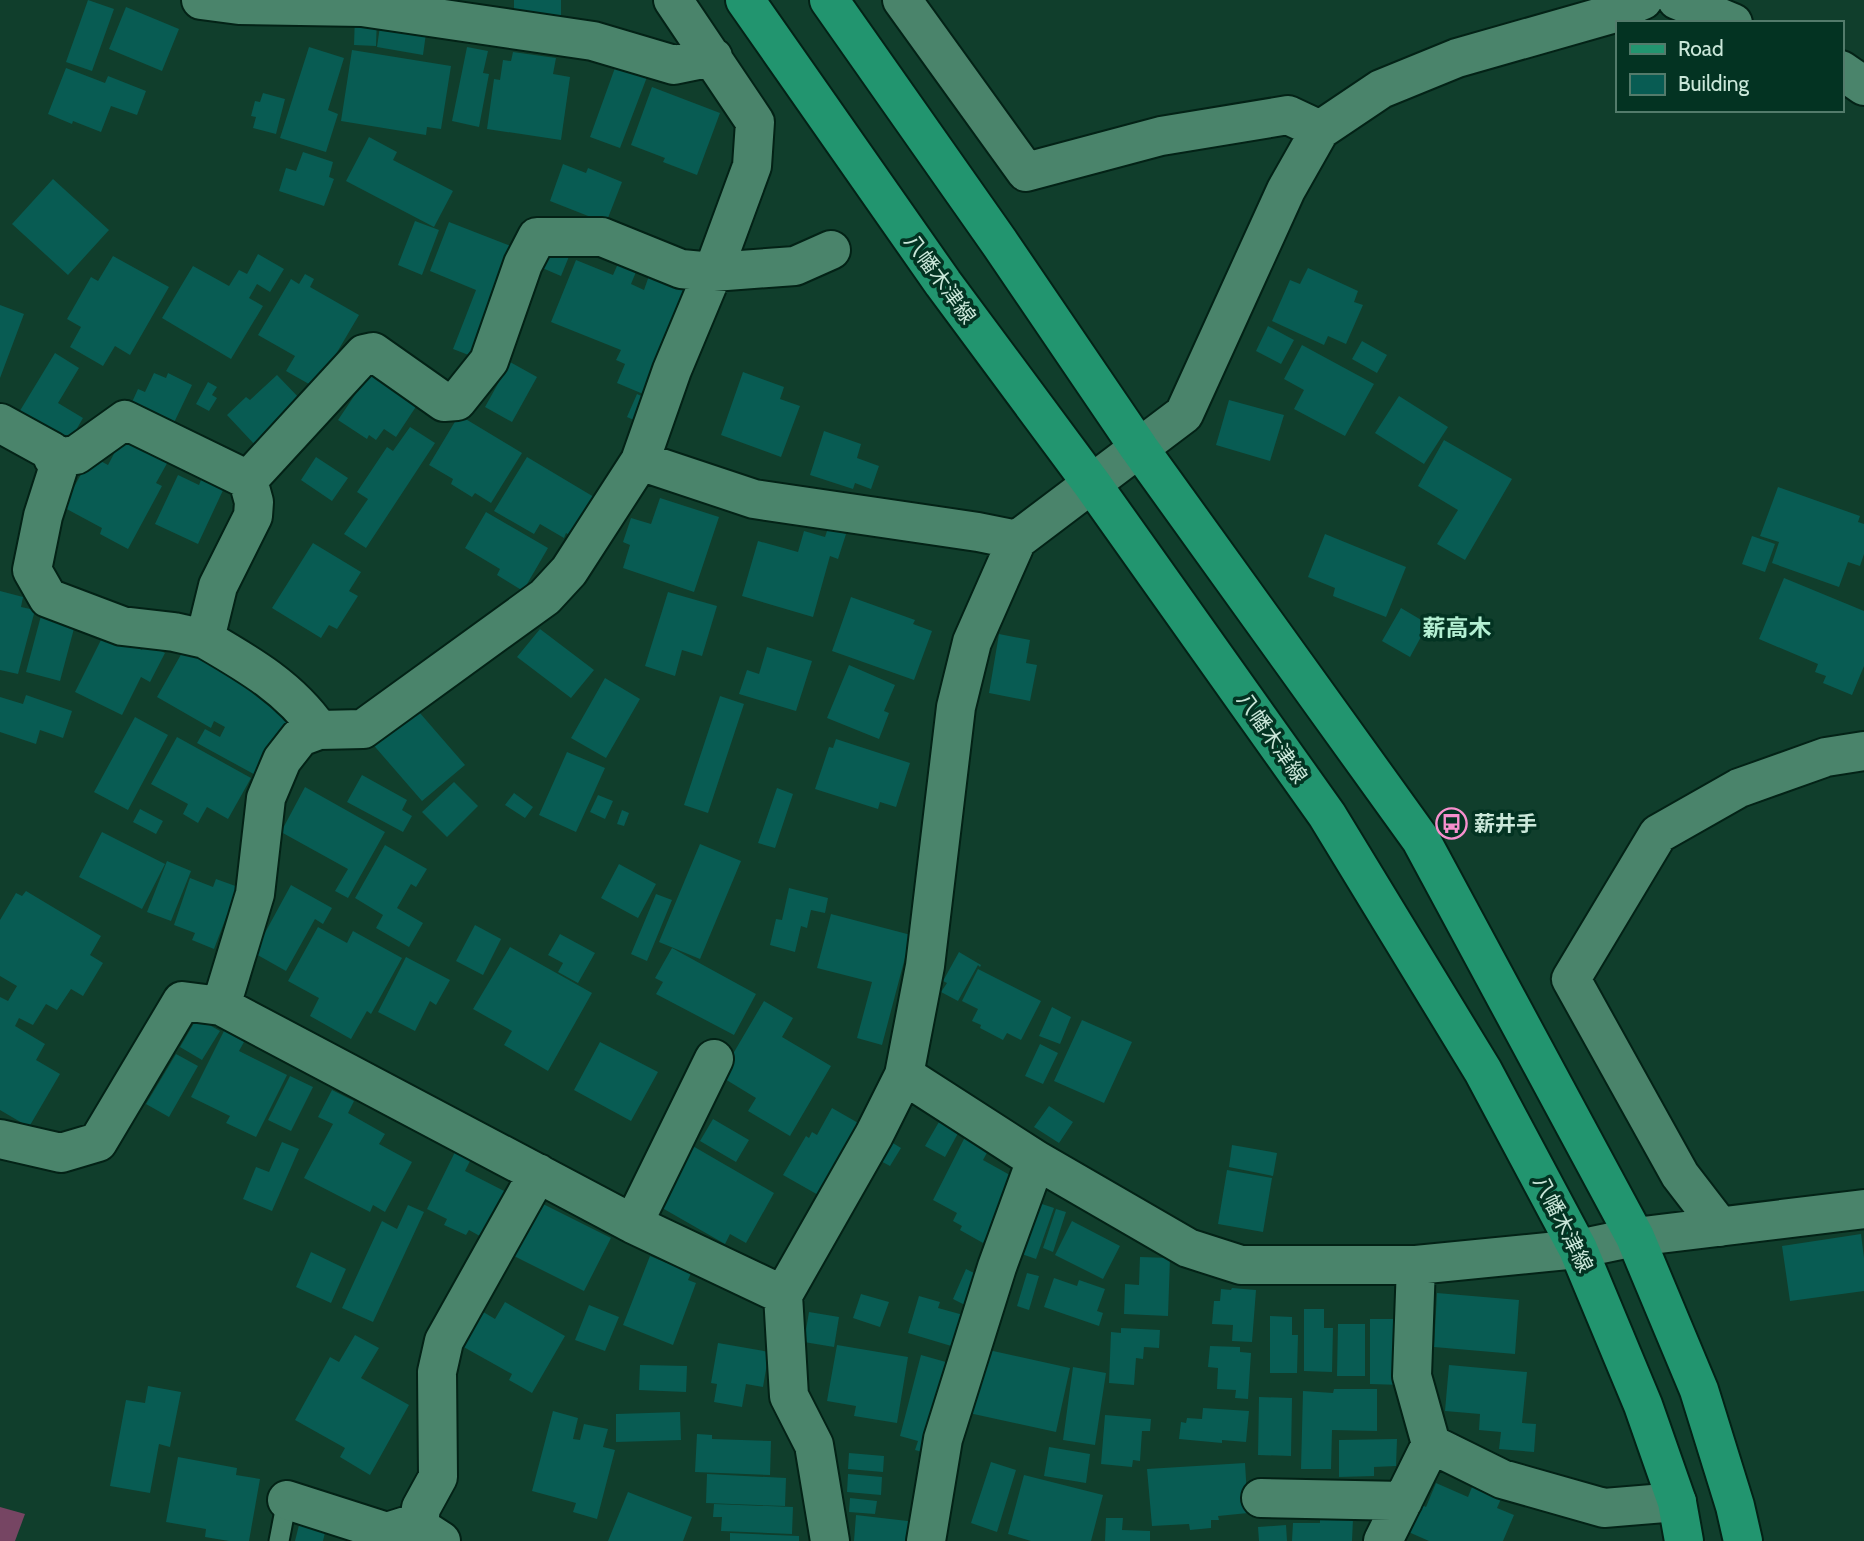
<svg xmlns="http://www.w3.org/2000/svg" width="1864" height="1541" font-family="Cabin,'Noto Sans JP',sans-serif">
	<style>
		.green { fill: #764563 }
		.building { fill: #085c53 }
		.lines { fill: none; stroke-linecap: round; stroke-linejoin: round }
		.lane-casing { stroke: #032216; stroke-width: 23 }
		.street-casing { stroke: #032216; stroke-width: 42 }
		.primary-casing { stroke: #032216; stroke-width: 42 }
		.lane { stroke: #4a846b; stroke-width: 19 }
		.street { stroke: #4a846b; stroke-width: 38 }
		.primary { stroke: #22956f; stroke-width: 38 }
		.labels { text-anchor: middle; stroke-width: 7; stroke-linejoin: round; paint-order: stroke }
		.street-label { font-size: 21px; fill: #cae7d9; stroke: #033322 }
		.poi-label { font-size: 21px; font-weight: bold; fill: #cae7d9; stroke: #033322; text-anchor: start }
		.neighbourhood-label { font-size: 23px; font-weight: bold; fill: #b4f0d3; stroke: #033322 }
	</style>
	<rect width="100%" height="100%" fill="#103e2c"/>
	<path class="green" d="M0,1507L25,1514L15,1541H0Z"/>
	<path class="building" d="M88,0L114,9L92,71L66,62Z
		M514,0H561V15H514Z
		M126,7L179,29L162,71L109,49Z
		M355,16L377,17L376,46L354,45Z
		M381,19L427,26L423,55L377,47Z
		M309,47L344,58L328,110L338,114L326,152L280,138Z
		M467,47L488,51L483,73L489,74L479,127L452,121Z
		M352,50L451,66L441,129L427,127L426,135L341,121Z
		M513,52L556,58L553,74L570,77L561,140L487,129L494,79L500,80L503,60L511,61Z
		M616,65L647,77L620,148L590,137Z
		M66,68L105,83L108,76L146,91L137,115L111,106L101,132L73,121L72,124L48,114Z
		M652,87L720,113L697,175L663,162L665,158L631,145Z
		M263,93L285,99L276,134L253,128L256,117L251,116L255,101L260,102Z
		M369,137L397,152L393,160L453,191L434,227L346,181Z
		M303,152L333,162L329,177L334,179L324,206L279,191L286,168L296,171Z
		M563,164L586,173L588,168L622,182L606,223L550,201Z
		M53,179L109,230L68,275L12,224Z
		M415,221L439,230L422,275L398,265Z
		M449,222L521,250L479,359L453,349L476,290L430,271Z
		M542,243L570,254L561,276L533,264Z
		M258,254L284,269L270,292L257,284L249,298L263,306L231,359L162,318L193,266L229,286L239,270L247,274Z
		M113,256L169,287L130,355L115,346L103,366L70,347L81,327L67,319L91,277L98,281Z
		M620,259L638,267L631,284L644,290L651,270L693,287L648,396L617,383L625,364L616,360L621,350L551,322L576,260L613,275Z
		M1308,268L1358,291L1354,302L1363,305L1346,344L1328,336L1324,345L1272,321L1290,280L1300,284Z
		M305,274L314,279L310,287L359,315L316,388L286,371L295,356L258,335L291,279L299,284Z
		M0,305L24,314L0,378Z
		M1268,326L1294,340L1281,364L1256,351Z
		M1362,341L1387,355L1377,373L1352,359Z
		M1302,345L1374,384L1345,436L1294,409L1304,390L1284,379Z
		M55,353L79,368L58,403L83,418L68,444L18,414Z
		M510,362L537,377L512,422L485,407Z
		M371,371L419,402L396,437L384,429L376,440L369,435L367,439L338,420Z
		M743,372L784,387L780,399L800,406L781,457L721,435Z
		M154,373L166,378L168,373L192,385L170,431L128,411L138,389L145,392Z
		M277,375L304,403L257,447L227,415L246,397L250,400Z
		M208,382L217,387L212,395L217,398L209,411L196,404Z
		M637,394L652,401L643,424L627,417Z
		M1399,396L1448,427L1424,464L1375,433Z
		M1229,400L1284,415L1270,461L1216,445Z
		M459,415L522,453L491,503L475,493L472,497L451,484L453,479L429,465Z
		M410,427L435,443L366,548L344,534L368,499L357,492L387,447L393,451Z
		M824,431L861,444L857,458L879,466L871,489L855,483L853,489L810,475Z
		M125,433L170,458L156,483L162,486L128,549L100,534L102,528L63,507L91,456L108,465Z
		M1444,440L1512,479L1465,560L1437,544L1458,510L1418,486Z
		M316,457L348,478L332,501L301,480Z
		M527,457L594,497L571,536L566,533L564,538L540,524L534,534L494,511Z
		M178,475L199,485L203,475L225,486L198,544L155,524Z
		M1778,487L1860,516L1858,522L1864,524V554L1860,566L1848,562L1839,587L1772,563L1779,542L1760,536Z
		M660,498L719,517L694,592L623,568L630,545L623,542L631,518L651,524Z
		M486,512L548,548L523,591L497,575L500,569L465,548Z
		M828,528L846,534L838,559L830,556L813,617L742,596L758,541L798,552L804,531L825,537Z
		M1325,534L1406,567L1386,617L1333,596L1335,588L1308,577Z
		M1752,536L1775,544L1765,572L1742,564Z
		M313,543L361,572L349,591L358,596L337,629L329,625L321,638L272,608Z
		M1784,578L1864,611V666L1852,695L1823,683L1826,676L1815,672L1818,664L1759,639Z
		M0,591L23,597L21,607L35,610L18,674L0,670Z
		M668,592L717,606L702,656L682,650L675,676L645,666Z
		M851,597L915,620L913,624L932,631L914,680L832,651Z
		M1401,608L1428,624L1410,657L1382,641Z
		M42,612L76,621L60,681L26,672Z
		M540,629L594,670L571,698L517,657Z
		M105,632L142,650L145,643L165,653L150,682L141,677L122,715L75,692Z
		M999,634L1030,640L1026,663L1037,665L1030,701L989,693Z
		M767,647L812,661L796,711L739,694L747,670L759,674Z
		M183,651L198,658L201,652L294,714L259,777L197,743L205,729L220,737L225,727L214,721L211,728L157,697Z
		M849,665L895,685L884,711L889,713L879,739L827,718Z
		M605,678L640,699L606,758L571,738Z
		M26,695L72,711L63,738L40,730L36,744L0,732V697L23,704Z
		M720,696L744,704L708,813L684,805Z
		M413,705L465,765L422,801L370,741Z
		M135,717L168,735L128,810L94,792Z
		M177,737L251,778L228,819L207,807L198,823L183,814L188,804L151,784Z
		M836,739L910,763L896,807L880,802L878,809L815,789L829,747L833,748Z
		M567,752L605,768L576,832L539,815Z
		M362,775L407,800L402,810L412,816L403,832L347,802Z
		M454,782L478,806L447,837L422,812Z
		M305,787L385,832L348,898L335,891L348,869L281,832Z
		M777,788L793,794L775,848L758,843Z
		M514,793L533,807L525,818L505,805Z
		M598,795L613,801L605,819L590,812Z
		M140,809L163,821L156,834L133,822Z
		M622,810L629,813L624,826L617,824Z
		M102,832L165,864L142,909L79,877Z
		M700,844L741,861L700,959L659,942Z
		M385,845L427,869L416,887L411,884L397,908L423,923L409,947L376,928L383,915L355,898Z
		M167,861L191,871L171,921L147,912Z
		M619,864L656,884L638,918L601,898Z
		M190,878L213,887L216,879L241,888L230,917L227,915L214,949L192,940L195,933L174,925Z
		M291,885L332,908L323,924L315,919L286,971L254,953Z
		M789,888L828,898L825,913L811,910L807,928L801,926L795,952L770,945L776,919L782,920Z
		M26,891L101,936L90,955L103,963L83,996L71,989L57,1010L46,1004L33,1025L19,1018L15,1026L45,1044L36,1060L60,1074L29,1127L0,1110V997L8,1001L17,986L0,976V920L16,893L22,896Z
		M656,894L672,900L647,961L631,954Z
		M831,914L911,935L882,1045L857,1038L872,982L817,968Z
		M475,925L501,939L483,975L456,961Z
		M318,927L347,943L353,931L402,958L371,1014L367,1011L351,1039L310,1016L319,998L288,981Z
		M560,934L595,953L578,983L558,972L563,963L548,955Z
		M510,947L592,993L548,1071L504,1045L512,1031L473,1009Z
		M672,948L756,994L734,1035L656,994L663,982L655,978Z
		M959,952L981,965L980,967L978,965L958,1001L941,992L947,983L943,981Z
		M406,957L450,980L436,1005L430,1001L415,1031L378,1012Z
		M978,969L1041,1001L1021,1040L1007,1033L1003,1040L980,1028L981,1025L972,1021L978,1009L962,1001Z
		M764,1001L793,1018L782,1037L831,1066L790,1136L748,1111L756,1098L720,1076Z
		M1052,1007L1071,1017L1060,1044L1039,1036Z
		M197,1018L220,1031L202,1060L180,1047Z
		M1082,1020L1132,1042L1104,1103L1054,1081Z
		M224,1031L244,1042L239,1051L287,1075L256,1137L226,1123L230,1116L191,1097Z
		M600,1042L658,1072L631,1121L574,1090Z
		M1040,1044L1058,1053L1043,1084L1025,1076Z
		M176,1054L198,1066L169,1117L146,1104Z
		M290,1076L313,1087L291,1131L268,1120Z
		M332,1090L354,1101L348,1113L385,1134L379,1144L412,1162L385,1212L373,1205L370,1212L304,1178L333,1124L318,1117Z
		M1049,1106L1073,1122L1059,1143L1034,1127Z
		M832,1108L860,1124L820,1196L783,1175L806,1136L809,1138L812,1132L817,1135Z
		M943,1115L962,1126L945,1157L925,1146Z
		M713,1119L749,1140L736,1162L700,1141Z
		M965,1137L989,1149L983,1160L1017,1179L983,1243L960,1230L962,1226L953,1221L957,1213L933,1200Z
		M888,1140L901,1148L890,1166L877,1159Z
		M282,1142L299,1149L272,1211L243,1199L256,1167L269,1172Z
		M691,1145L774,1193L746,1243L730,1234L725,1244L657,1205Z
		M1232,1145L1277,1153L1273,1176L1229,1167Z
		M455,1152L471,1159L465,1171L510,1194L487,1240L469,1230L466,1235L444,1225L447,1219L427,1209Z
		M1227,1170L1272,1178L1263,1232L1218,1224Z
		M537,1201L611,1238L584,1291L510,1254Z
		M1033,1201L1054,1208L1036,1259L1016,1252Z
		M408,1205L424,1212L373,1322L342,1308L382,1221L397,1229Z
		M1056,1209L1066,1212L1053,1252L1043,1248Z
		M1072,1221L1120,1246L1103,1279L1055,1255Z
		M1861,1234L1864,1258V1291L1790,1301L1782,1246Z
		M311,1252L346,1269L331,1303L296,1287Z
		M650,1256L691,1273L688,1280L696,1283L673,1345L623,1325Z
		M1140,1257L1170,1258L1168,1316L1124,1314L1125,1284L1139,1285Z
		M966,1269L980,1276L967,1306L953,1299Z
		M1027,1273L1039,1276L1029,1310L1017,1306Z
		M1054,1278L1077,1286L1079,1280L1105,1289L1097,1311L1103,1313L1099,1326L1044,1307Z
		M1232,1288L1256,1290L1252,1342L1232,1341L1233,1325L1212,1324L1214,1301H1220L1221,1289L1231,1290Z
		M1437,1293L1519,1300L1515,1354L1434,1347Z
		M861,1294L889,1302L880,1327L853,1318Z
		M919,1296L940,1302L938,1308L967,1316L958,1348L908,1333Z
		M505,1302L565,1336L532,1393L509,1380L512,1374L460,1345L480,1310L495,1319Z
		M589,1305L619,1317L605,1351L575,1340Z
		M1304,1309H1324V1328H1333L1332,1372L1304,1371Z
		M809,1312L839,1317L834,1347L804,1342Z
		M1270,1316L1292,1317V1335H1298L1297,1373H1270Z
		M1370,1319H1403L1402,1385L1370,1384Z
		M1338,1324H1365V1376H1337Z
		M1121,1328L1160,1330L1159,1348L1144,1347L1143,1359L1136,1358L1134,1385L1109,1383L1111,1332L1121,1333Z
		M355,1335L379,1348L361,1378L409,1405L370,1475L340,1457L345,1448L295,1420L330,1357L339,1362Z
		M718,1343L769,1352L763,1387L746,1384L742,1407L714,1402L717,1384L711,1383Z
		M837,1345L908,1357L897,1423L854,1416L856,1406L827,1401Z
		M1210,1346L1240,1347V1352L1251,1353L1248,1399L1235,1398L1236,1390L1217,1389L1218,1368L1208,1367Z
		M984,1349L1070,1368L1056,1432L969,1413Z
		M921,1355L953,1364L929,1454L915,1450L918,1441L900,1436Z
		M640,1365L687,1366L686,1392L639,1390Z
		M1449,1365L1527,1372L1522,1423L1536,1424L1534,1452L1499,1449L1501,1432L1479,1430L1480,1414L1445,1411Z
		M1073,1367L1106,1373L1095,1445L1063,1440Z
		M148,1386L181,1392L170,1447L159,1444L150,1493L110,1486L126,1400L145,1403Z
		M1334,1389H1377V1431L1332,1430L1331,1469H1301L1303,1391L1333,1393Z
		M1259,1397L1292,1398L1291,1456L1258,1455Z
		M1203,1408L1249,1411L1246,1442L1222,1440V1443L1179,1439L1181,1422L1186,1423L1187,1418L1202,1419Z
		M553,1411L578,1418L573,1439L580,1440L584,1424L608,1429L603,1447L615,1450L597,1519L573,1512L576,1503L532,1491Z
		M680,1412L681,1440L616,1442V1414Z
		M1105,1415L1151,1419L1150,1431H1142L1140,1461L1133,1460L1132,1467L1101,1464Z
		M697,1434L712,1435V1439L771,1441L770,1475L695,1472Z
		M1397,1439L1396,1466L1374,1467V1476L1339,1477V1440Z
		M1049,1447L1090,1454L1086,1483L1044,1476Z
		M849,1453L884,1456L883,1472L848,1469Z
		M178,1457L237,1468L236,1475L260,1479L249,1541H229L205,1537L206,1529L166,1522Z
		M991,1462L1016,1470L997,1532L971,1523Z
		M1245,1463L1248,1513L1218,1516L1219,1520H1211V1528L1190,1530L1189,1524L1152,1526L1147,1469Z
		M707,1474L786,1478L785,1506L706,1503Z
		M848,1474L882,1477L881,1495L847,1492Z
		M1024,1475L1103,1495L1091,1541H1031L1008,1534Z
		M1436,1483L1468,1497L1472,1487L1501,1499L1497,1508L1514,1515L1503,1541H1429L1404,1530L1416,1502L1426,1507Z
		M628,1492L692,1517L683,1541H608Z
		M850,1498L877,1501L875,1514L849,1512Z
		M714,1504L793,1507L792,1534L721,1531L722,1517H713Z
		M856,1515L916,1522L914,1541H854Z
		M1106,1518H1123L1122,1530L1150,1531V1541H1105Z
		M1320,1518L1353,1519L1352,1541H1292L1293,1523H1320Z
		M300,1521L326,1528L323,1541H295Z
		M1286,1525L1287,1541H1259L1258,1527Z
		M730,1533L799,1536V1541H730Z"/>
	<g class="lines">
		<defs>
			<path id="lane" d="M279,1541L287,1500"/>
			<path id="street" d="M201,0L239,5L362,7L593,41L674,65L713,57
				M902,0L1026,172L1161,136L1288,115L1320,130
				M1677,0L1733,23
				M1841,70L1864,86
				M0,423L51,451L58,469L43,516L32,570L48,598L122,626L174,632L205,639L218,586L253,516L254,502L248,480L364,354L373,352L444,402L457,401L489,361L523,264L537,237H602L681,269L713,272L795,266L831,250
				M53,458L76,455L125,420L248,480
				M640,461L754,499L978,532L1017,540
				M205,639C248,664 290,688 319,730
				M221,1006L255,894L266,798L282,760L300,737L319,730L363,729L545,597L569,571L640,461L672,370L713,272L752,166L755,122L673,0
				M904,1075L1036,1160L1188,1248L1241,1265H1416L1578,1249L1635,1237L1864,1209
				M0,1139L61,1153L98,1142L182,1001L221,1006L633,1224L783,1295
				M633,1224L714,1059
				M1720,1227L1680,1175L1571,979L1658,834L1739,788L1826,757L1864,751
				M1416,1265L1412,1376L1431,1444L1502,1479L1604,1508L1677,1502
				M1261,1498L1403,1501
				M287,1500L387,1532L419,1522
				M441,1541L424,1530L419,1522L421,1508L438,1477L437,1372L444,1341L538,1173
				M830,1541L814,1445L789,1396L783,1295L874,1135L904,1075L925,966L956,707L972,642L1017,540L1184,414L1286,190L1320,130L1381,89L1457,58L1608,15L1643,0
				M926,1541L943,1439L997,1267L1036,1160
				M1383,1541L1431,1444"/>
			<path id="primary" d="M745,0L943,283L1092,484L1327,815L1483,1071L1578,1249L1643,1405L1677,1502L1684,1541
				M829,0L999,242L1139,448L1421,840L1635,1237L1699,1390L1735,1506L1743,1541"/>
		</defs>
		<use href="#lane" class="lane-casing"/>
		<use href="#street" class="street-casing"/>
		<use href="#primary" class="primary-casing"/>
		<use href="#lane" class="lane"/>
		<use href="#street" class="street"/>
		<use href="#primary" class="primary"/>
	</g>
	<defs>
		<symbol id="bus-ring" viewBox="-11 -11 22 22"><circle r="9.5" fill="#033322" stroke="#f790ce" stroke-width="1.5"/><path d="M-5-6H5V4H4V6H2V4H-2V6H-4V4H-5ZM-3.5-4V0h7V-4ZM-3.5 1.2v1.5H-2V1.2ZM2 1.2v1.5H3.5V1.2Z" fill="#f790ce"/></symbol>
	</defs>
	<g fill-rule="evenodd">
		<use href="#bus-ring" x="1434" y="806" width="35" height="35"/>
	</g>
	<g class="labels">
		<g class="street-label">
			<text transform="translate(940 279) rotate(54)" y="7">八幡木津線</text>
			<text transform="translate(1272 738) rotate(55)" y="7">八幡木津線</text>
			<text transform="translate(1563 1224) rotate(63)" y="7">八幡木津線</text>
		</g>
		<g class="poi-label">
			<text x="1474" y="831">薪井手</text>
		</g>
		<g class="neighbourhood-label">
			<text x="1457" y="636">薪高木</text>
		</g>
	</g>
	<rect x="1616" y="21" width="228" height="91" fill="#033322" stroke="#537b6b" stroke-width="2"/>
	<rect x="1630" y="44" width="35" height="10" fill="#22956f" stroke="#537b6b" stroke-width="2"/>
	<text x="1678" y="56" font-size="21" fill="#cae7d9">Road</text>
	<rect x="1630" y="74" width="35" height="21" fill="#085c53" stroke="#537b6b" stroke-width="2"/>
	<text x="1678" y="91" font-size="21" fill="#cae7d9">Building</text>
</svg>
